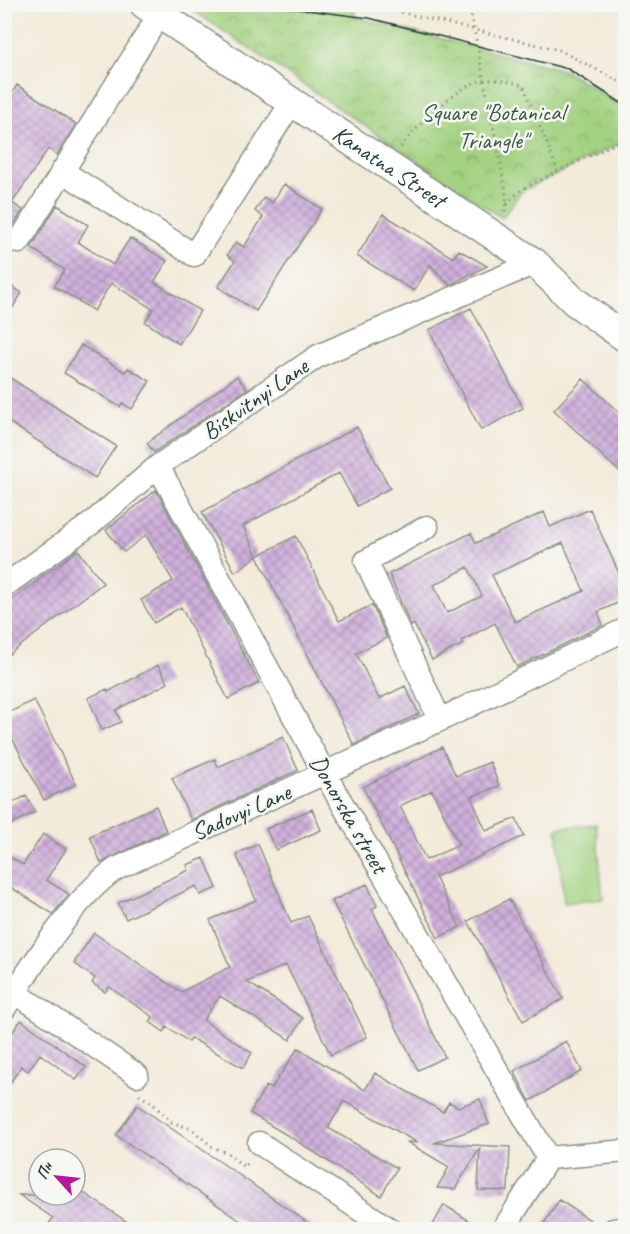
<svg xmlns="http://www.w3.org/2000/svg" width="630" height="1234" font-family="Caveat,sans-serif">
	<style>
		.park { fill: url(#park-crowns); stroke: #61885a; stroke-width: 1.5 }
		.pitch { fill: #a3d281; stroke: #61885a; stroke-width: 1.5 }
		.building { fill: url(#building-cross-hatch); fill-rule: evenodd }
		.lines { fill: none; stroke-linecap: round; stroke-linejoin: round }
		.minor-casing { stroke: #899487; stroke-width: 25 }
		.major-casing { stroke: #899487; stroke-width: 31 }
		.path { stroke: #899487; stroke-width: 3; stroke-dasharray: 1.5 4.5; stroke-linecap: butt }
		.minor { stroke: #fff; stroke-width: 22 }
		.major { stroke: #fff; stroke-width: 28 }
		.tram { stroke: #1f3d34; stroke-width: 1.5 }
		.labels { text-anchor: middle; stroke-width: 5; stroke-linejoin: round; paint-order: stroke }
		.park-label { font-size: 24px; fill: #395b43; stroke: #f6f6f2 }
		.street-label { font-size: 24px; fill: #1f3d34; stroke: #f6f6f2 }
	</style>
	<defs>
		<pattern id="park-crowns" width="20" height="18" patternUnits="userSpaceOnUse" patternTransform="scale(1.5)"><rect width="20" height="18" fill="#a3d281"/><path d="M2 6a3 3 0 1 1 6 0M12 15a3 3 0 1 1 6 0" fill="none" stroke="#84ac6a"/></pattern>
		<pattern id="building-cross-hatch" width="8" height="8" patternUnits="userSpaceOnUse" patternTransform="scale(1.5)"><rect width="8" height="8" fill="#d0b0dc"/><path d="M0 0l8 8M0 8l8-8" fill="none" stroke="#a890b3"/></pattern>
	</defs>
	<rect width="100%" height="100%" fill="#f6f6f2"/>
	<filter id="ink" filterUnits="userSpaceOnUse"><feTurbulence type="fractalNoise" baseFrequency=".0167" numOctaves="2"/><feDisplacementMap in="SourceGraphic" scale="12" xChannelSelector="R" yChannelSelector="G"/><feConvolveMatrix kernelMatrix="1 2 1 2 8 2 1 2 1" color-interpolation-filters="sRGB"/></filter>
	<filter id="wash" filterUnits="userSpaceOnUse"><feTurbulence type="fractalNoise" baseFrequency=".008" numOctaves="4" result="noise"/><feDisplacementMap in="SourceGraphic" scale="24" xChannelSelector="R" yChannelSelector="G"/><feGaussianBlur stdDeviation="1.35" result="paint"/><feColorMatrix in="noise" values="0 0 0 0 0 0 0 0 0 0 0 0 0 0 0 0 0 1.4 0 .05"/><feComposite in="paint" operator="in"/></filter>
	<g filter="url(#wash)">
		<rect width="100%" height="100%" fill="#f3ebda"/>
		<path class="park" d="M185,5H354L355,17L567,71L625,109V141L522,191L502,218Z"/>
		<path class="pitch" d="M596,824L603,899L564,903L557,828Z"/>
		<g id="blocks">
			<path class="building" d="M17,85L76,124L57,155L48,149L12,203L23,210L14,224L4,218V105Z
				M284,184L322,209L256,311L218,287L235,261L227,255L236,242L244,247L263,217L255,211L264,197L272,203Z
				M57,205L88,225L78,242L113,265L130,238L167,261L154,282L200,311L179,344L145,322L153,309L111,283L94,311L54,286L65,270L31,248Z
				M383,214L453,258L459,250L487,266L450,285L430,265L414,291L357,256Z
				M10,285L22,293L4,321V293Z
				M471,308L523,408L481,430L429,330Z
				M81,345L125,372L128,368L150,381L132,409L122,403L120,407L64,373Z
				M4,374L116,446L95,478L4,419Z
				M237,376L247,389L154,452L147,443Z
				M583,379L626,419V478L554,410Z
				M357,427L390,488L357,506L339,473L243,526L257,556L235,572L202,512Z
				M156,490L259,683L228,699L181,607L154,623L141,600L173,581L146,535L124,552L106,530Z
				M590,509L626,589V599L598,612L603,625L517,667L495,623L461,641L463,644L432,660L414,624L411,626L389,574L471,533L476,543L544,512L550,527ZM563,543L584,591L515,622L492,575ZM468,567L482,596L447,613L434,585Z
				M296,536L339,621L372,605L387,638L356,653L379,699L405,686L419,714L354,745L257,556Z
				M78,550L103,583L4,658V606Z
				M158,665L168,683L116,710L121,722L102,730L88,698L107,689L108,692Z
				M34,700L76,784L44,800L4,722V715Z
				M283,737L298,770L191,820L172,778L215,759L218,767Z
				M442,747L456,776L490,762L499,786L471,797L486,831L516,818L524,836L435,877L460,927L438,938L363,787ZM432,790L459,845L426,860L400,806Z
				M26,796L35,812L4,828V807Z
				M156,806L166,831L101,863L90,836Z
				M312,809L321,830L276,850L266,829Z
				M43,834L66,849L46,880L69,894L53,914L4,883V853L23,865Z
				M258,844L291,923L308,916L367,1037L331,1055L286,965L247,982L303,1018L290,1040L220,996L203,1020L252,1053L243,1068L191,1038L189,1042L167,1027L164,1032L150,1022L153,1017L109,987L105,992L92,983L95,978L74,963L94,933L181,992L230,967L210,920L256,900L236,854Z
				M204,858L217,888L200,895L196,886L126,919L118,903L189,870L187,865Z
				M367,884L377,906L372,909L445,1057L418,1070L332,901Z
				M509,899L563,999L523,1021L468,921Z
				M21,1020L86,1067L76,1080L40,1054L28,1071L21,1066L4,1092V1044Z
				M566,1041L582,1071L530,1101L514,1071Z
				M298,1048L365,1090L375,1073L443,1112L449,1102L458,1107L480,1099L489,1124L434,1143L510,1147L508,1191L478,1190L480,1148L455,1189L437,1188L449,1167L407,1142L418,1143L344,1101L328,1128L397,1168L381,1196L305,1146L250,1113L266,1086L271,1089Z
				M137,1105L229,1168L318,1230H254L116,1135Z
				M75,1187L139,1230H45L53,1218L19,1195H75Z
				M559,1200L590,1220L583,1230H540Z
				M444,1205L457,1213L484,1230H430Z"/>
		</g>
	</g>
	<g filter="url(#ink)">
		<use href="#blocks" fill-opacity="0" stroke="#899487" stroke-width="1.5"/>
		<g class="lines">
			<defs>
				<path id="minor" d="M62,171L194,255L292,102
					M19,242L159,15
					M158,466L325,774L548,1158
					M427,527L366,561L440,720
					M4,586L92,523L158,466L318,356L535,263
					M4,985L137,1075
					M4,1009C30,968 77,894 116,869L440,720L626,629
					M259,1143L391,1230
					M548,1158L626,1151
					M503,1230L548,1158
					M613,1230L626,1228"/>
				<g id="major">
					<path id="s1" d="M144,4L535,263L574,301L626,338"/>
				</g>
			</defs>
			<use href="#minor" class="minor-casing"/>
			<use href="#major" class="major-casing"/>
			<path class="path" d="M366,4L559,50L626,85
				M469,4L505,187L507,204L503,216
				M401,147C414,128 461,82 485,80C498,79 510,82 523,85L558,171
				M507,204L522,189L626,138
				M139,1095L151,1102L171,1122L192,1129L211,1146L229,1154L244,1167L249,1160"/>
			<use href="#minor" class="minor"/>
			<use href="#major" class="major"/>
			<path class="tram" d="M259,4L369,18L568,69L626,106"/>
		</g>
	</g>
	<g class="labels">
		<g class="park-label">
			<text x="493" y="120">Square "Botanical<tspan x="493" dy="28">Triangle"</tspan></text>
		</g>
		<g class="street-label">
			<text dy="8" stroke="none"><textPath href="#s1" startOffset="294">Kanatna Street</textPath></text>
			<text transform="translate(255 399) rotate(-35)" y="8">Biskvitnyi Lane</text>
			<text transform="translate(241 812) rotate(-24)" y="8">Sadovyi Lane</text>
			<text transform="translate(349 814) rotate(60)" y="8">Donorska street</text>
		</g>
	</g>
	<rect width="630" height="1234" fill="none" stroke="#f6f6f2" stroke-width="24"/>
	<g transform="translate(57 1177) rotate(297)"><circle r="28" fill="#f6f6f2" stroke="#a0aca6" stroke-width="1.5"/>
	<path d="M0-4.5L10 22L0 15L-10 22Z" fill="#b5179e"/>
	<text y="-9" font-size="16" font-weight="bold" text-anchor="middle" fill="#1f3d34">Пн</text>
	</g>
</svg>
